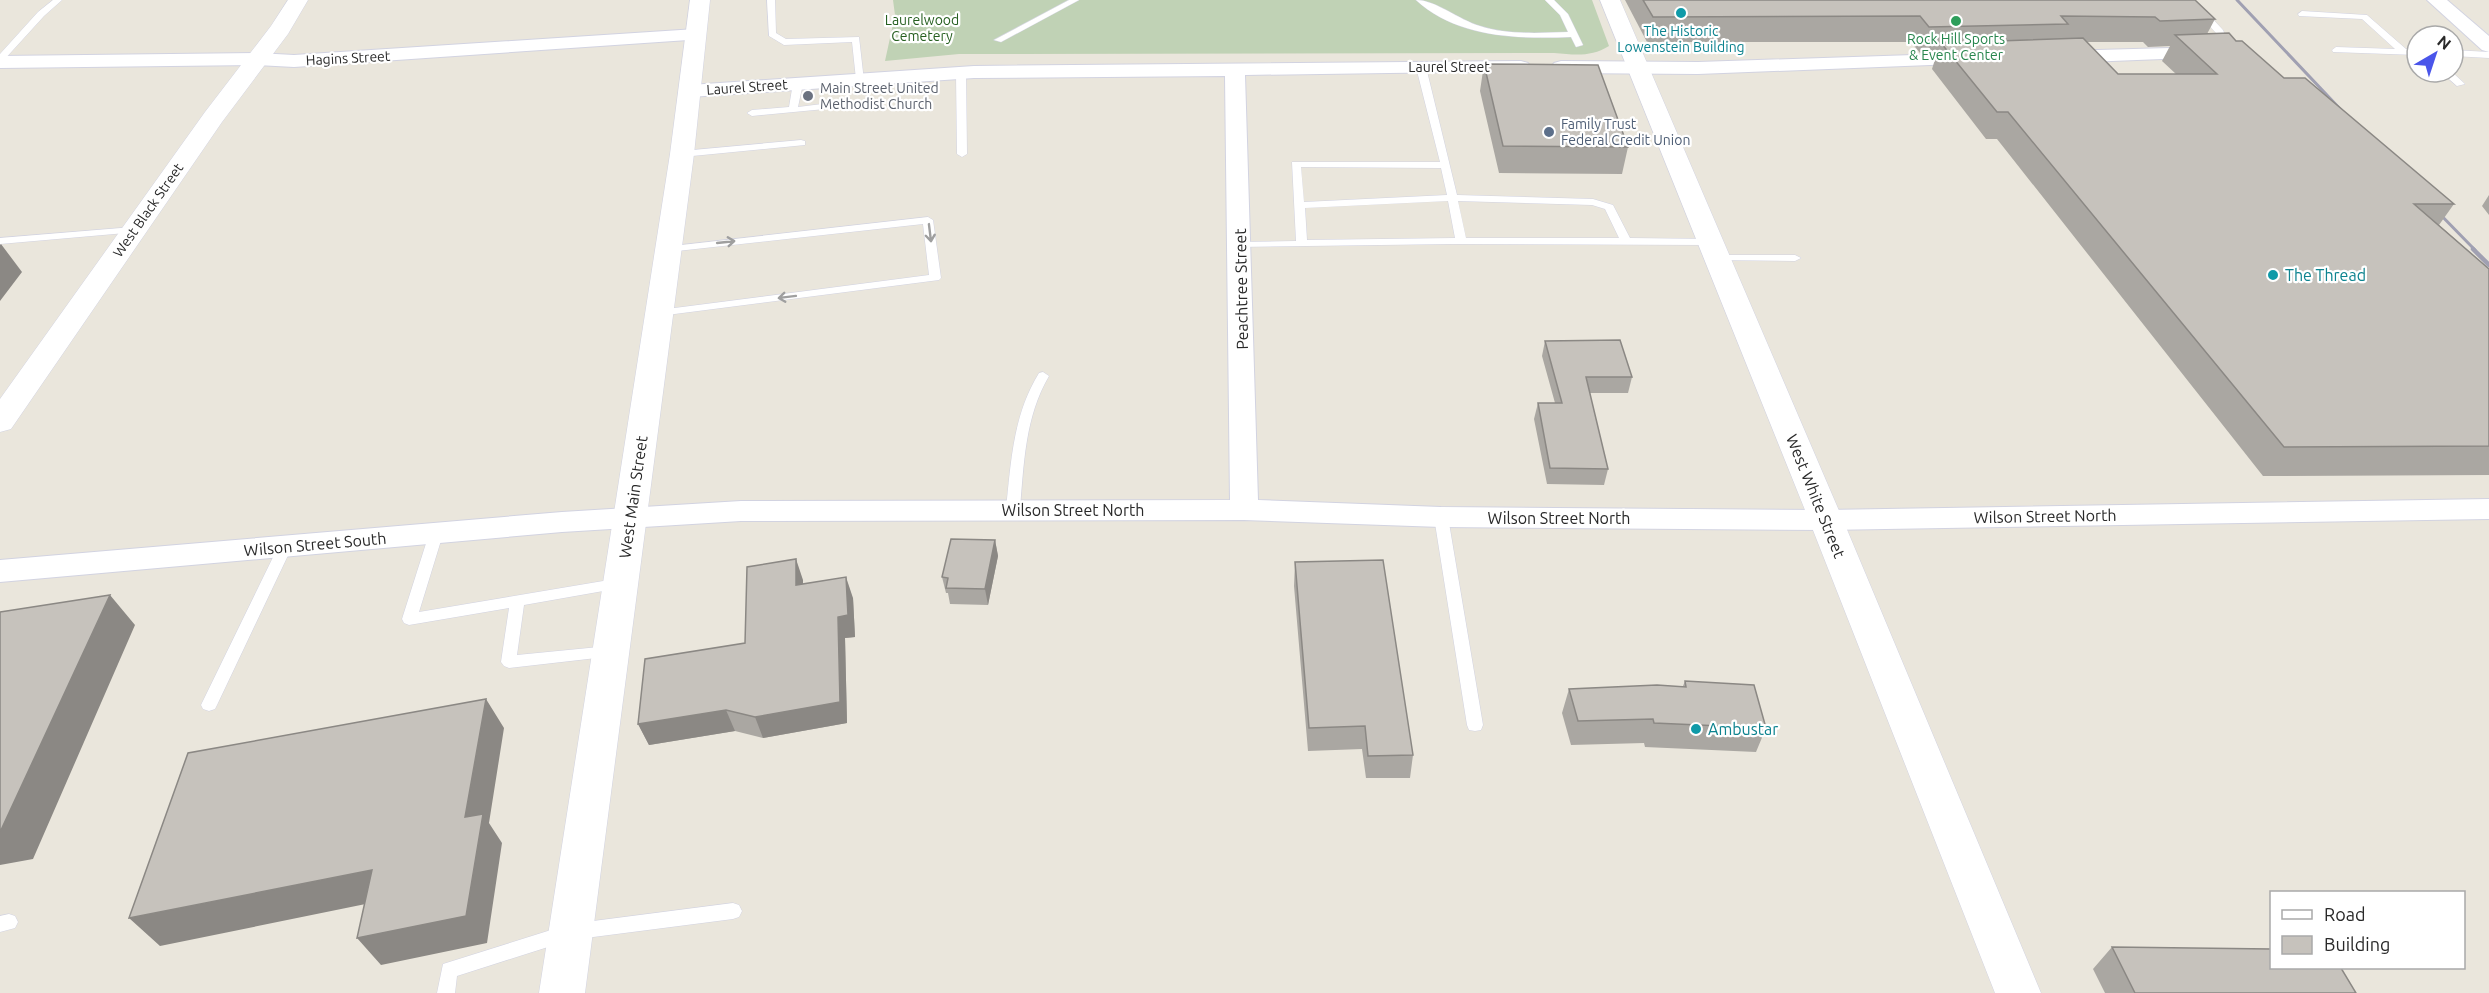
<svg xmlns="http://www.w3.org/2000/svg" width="2489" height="993" font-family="Ubuntu,sans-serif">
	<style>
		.cemetery { fill: #c0d2b5 }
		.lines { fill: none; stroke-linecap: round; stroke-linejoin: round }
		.service-casing { stroke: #d2d3e1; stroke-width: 1 }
		.minor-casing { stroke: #d2d3e1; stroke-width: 2 }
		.tertiary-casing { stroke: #d2d3e1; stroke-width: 1 }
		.secondary-casing { stroke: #d2d3e1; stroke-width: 1 }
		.service { fill: #fff; fill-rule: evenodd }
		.minor { fill: #fff; fill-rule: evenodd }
		.tertiary { fill: #fff; fill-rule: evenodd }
		.secondary { fill: #fff; fill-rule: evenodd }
		.rail-far1 { stroke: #a0a0b2; stroke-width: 3 }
		.rail { stroke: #a0a0b2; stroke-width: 4.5 }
		.wall { fill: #aaa7a2; fill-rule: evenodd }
		.shaded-wall { fill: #8b8884 }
		.building { fill: #c6c2bc; stroke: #8b8884; stroke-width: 1.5 }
		.oneway { stroke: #9f9f9f }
		.culture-dot { fill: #0f9aa8; stroke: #fff; stroke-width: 2 }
		.leisure-dot { fill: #2e9e5b; stroke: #fff; stroke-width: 2 }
		.worship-dot { fill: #6b7280; stroke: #fff; stroke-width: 2 }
		.service-dot { fill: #5c6f8a; stroke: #fff; stroke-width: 2 }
		.labels { text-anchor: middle; stroke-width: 4.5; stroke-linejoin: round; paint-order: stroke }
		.far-park-label { font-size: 14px; fill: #265f20; stroke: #fff }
		.far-culture-label { font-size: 14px; fill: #0d838f; stroke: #fff }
		.far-leisure-label { font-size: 14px; fill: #27864d; stroke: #fff }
		.far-street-label { font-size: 14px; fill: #292929; stroke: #fff }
		.far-worship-label { font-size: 14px; fill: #5b616d; stroke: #fff; text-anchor: start }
		.far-service-label { font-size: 14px; fill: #4e5e75; stroke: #fff; text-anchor: start }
		.culture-label { font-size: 16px; fill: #0d838f; stroke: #fff; text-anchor: start }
		.street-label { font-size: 16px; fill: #292929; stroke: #fff }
	</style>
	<rect width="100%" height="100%" fill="#eae6dc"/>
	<path class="cemetery" d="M893,0H1592L1609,46C1591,57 1576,55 1554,53L959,54L885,61L895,15Z"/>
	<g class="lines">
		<defs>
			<path id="service" d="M53,0H62L44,16L3,61L0,62V54L38,12Z
				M767,0H775L776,33L786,39L859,37L864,81L856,79L852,42L784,45L769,36Z
				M1069,0H1079L1001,42L994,40Z
				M1416,0C1436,0 1459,20 1480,26C1508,35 1539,33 1568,32L1560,15L1545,0H1554L1568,14L1583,45L1576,47L1571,37C1518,39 1457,38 1416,0Z
				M2186,0H2195L2223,30L2229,45L2228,47L2218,49L2217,47L2220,44L2216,33Z
				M2302,11L2367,15L2406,49H2417V55L2333,52L2332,50L2336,47L2395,49L2362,19L2299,16L2298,14Z
				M2453,50L2489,52V58L2453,56Z
				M1421,64L1426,67L1457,195L1593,199L1613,205L1630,238L1711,239L1716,242L1711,245L1452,244L1236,247L1235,245L1240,242L1296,241L1292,162H1440L1416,67ZM1301,167L1441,168L1447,195L1304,202ZM1448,201L1455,238L1307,240L1305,208ZM1458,201L1592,205L1605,209L1619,238H1466Z
				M961,70L966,73L967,154L962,157L957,154L956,73Z
				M2441,72H2452L2465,84L2457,86Z
				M798,80L803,83L798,107L822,104L827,107L825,109L752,116L747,113L752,110L789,107L793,83Z
				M801,140L805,141V145L682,157L677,154L682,151Z
				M928,217L933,220L941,278L939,280L659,316L653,313L659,310L929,275L923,224L668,252L664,251V247Z
				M133,227L137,228V232L0,244V238Z
				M1718,255H1795L1801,258L1795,261L1714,260L1712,258Z
				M1043,372L1049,376C1025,417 1024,463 1020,509L1013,514L1006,509C1011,462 1013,415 1039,373Z
				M1441,512L1448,517L1483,725L1481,730L1475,731L1469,730L1467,725L1434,517Z
				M436,529L443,534L419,612L621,578L626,579L628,583L626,587L524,605L517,655L609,646L614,648L617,652L614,656L509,668L504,666L501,662L509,608L409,625L404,623L402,619L429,534Z
				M285,542L290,543L292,547L217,705L215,709L209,711L203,709L201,705L278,547L280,543Z
				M733,903L739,905L742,911L739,917L733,919L570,940L457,976L455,993H437L443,964L570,924Z
				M9,914L15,916L18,922L15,928L0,932V916Z"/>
			<path id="minor" d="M2427,0H2447L2489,36V52L2482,50Z
				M696,29L703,31L705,35L703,39L294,67L257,65L0,68V56L257,53L294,55Z
				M2205,47L2212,49L2215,53L2212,57L2062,63L2055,61L2052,57L2055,53L2062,51Z
				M1974,53L1981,55L1984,59L1981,63L1698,74L1561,73L1554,71L1551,67L1554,63L1561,61L1698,62Z
				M1521,61L1528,63L1531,67L1528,71L1245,75L1258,500L1441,507L1826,510L2489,499V519L1826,530L1441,527L1244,520L741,521L562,532L0,582V560L562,512L741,501L1230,500L1225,76L974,78L690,97L683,95L680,91L683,87L690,85L974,66Z"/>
			<path id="tertiary" d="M690,0H710L694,154L585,993H539L670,154Z
				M1600,0H1620L1843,520L2041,993H1995L1809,520Z"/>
			<path id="secondary" d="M288,0H308L288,34L222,122L11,429L0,432V399L205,112L271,26Z"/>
		</defs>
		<use href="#service" class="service-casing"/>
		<use href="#minor" class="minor-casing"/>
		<use href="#tertiary" class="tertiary-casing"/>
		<use href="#secondary" class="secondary-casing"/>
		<use href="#service" class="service"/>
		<use href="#minor" class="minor"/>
		<use href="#tertiary" class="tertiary"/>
		<use href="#secondary" class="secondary"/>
		<path class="rail-far1" d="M2237,0L2342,111
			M2433,207L2475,250"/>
		<path class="rail" d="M2473,249L2489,265"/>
	</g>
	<path class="wall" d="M1625,0H2195L2215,19L2207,34L2236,41L2284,78L2454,204L2439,225L2489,269V475L2263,476L1997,139H1986L1932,69L1937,53H1920L1911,42H1647ZM2087,42H2143L2148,47L2170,46L2162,61L2176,74H2118Z
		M1484,64L1628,147L1622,174L1499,173L1480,91Z
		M2489,195V215L2482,206Z
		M1545,341L1632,377L1628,393H1589L1608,469L1604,485L1547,484L1534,419L1538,403H1555L1542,356Z
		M995,540L998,556L988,605L950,604L948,593H946L942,577Z
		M1295,562L1413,755L1410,778H1366L1362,749L1308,751L1294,586Z
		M803,580V584L853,598L855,637L845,638L847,723L763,738L735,731L649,745L638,724L745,643Z
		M1685,681L1766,728L1756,752L1645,747L1644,743L1571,745L1562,713L1569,689L1683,686Z
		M2112,947L2356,993H2105L2093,969Z"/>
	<path class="shaded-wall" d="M1,244L22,272L0,301V245Z
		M995,540L998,556L988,605L985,589Z
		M796,559L803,580V607L796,585Z
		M846,577L853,598L855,637L845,638L847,723L763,738L755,717L838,617Z
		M110,595L135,625L33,859L0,865V831Z
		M486,699L504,728L489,823L502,843L487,943L381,965L357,938L465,817Z
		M726,710L735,731L649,745L638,724Z
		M372,870L395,898L160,946L129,918Z"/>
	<path class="building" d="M1643,0H2195L2215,19L2160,21L2155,17L2061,16L2068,24L1929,27L1920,16L1653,17Z
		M2229,33L2236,41H2242L2284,78H2305L2454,204H2414L2489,269V446L2284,447L2008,112H1997L1941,43L2083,38L2118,74H2217L2175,35Z
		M1484,64L1598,65L1628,147L1503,146Z
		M1620,340L1632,377H1586L1608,469L1550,468L1538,403H1562L1545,341Z
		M951,539L995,540L985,589L946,588L948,578L942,577Z
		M796,559V585L846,577L848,615L838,617L840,702L755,717L726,710L638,724L645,659L745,643L747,567Z
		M1383,560L1413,755L1368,756L1365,726L1309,728L1295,562Z
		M110,595L1,830L0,831V612Z
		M1685,681L1754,685L1766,728L1654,723L1653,719L1578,721L1569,689L1657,685L1686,687Z
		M486,699L465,817L483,814L466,916L357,938L372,870L129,918L188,753Z
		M2112,947L2271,949V968H2341L2356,993H2135Z"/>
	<defs><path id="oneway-shaft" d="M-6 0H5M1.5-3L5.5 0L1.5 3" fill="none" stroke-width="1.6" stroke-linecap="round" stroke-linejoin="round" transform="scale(1.5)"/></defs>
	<g class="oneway">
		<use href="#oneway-shaft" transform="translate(930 233) rotate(83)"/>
		<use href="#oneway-shaft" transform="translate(726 242) rotate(-6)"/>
		<use href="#oneway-shaft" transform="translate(787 297) rotate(173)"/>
	</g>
	<g class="culture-dot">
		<circle cx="1681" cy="13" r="6"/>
		<circle cx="2273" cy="275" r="6"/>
		<circle cx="1696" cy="729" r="6"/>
	</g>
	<circle class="leisure-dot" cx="1956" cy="21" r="6"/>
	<circle class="worship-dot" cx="808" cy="96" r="6"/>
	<circle class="service-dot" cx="1549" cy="132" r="6"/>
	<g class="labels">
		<g class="far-park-label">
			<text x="922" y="25">Laurelwood<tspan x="922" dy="16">Cemetery</tspan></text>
		</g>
		<g class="far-culture-label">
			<text x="1681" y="36">The Historic<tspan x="1681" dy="16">Lowenstein Building</tspan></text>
		</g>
		<g class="far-leisure-label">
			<text x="1956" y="44">Rock Hill Sports<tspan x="1956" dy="16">&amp; Event Center</tspan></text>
		</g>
		<g class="far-street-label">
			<text transform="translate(348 58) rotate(-3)" y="5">Hagins Street</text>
			<text x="1449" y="72">Laurel Street</text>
			<text transform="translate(747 87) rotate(-4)" y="5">Laurel Street</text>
			<text transform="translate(148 210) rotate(-55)" y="5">West Black Street</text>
		</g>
		<g class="far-worship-label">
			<text x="820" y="93">Main Street United<tspan x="820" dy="16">Methodist Church</tspan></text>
		</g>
		<g class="far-service-label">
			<text x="1561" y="129">Family Trust<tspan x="1561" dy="16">Federal Credit Union</tspan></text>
		</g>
		<g class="culture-label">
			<text x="2285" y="281">The Thread</text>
			<text x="1708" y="735">Ambustar</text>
		</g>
		<g class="street-label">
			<text transform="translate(1241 289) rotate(-91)" y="6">Peachtree Street</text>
			<text transform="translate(1816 496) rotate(68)" y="6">West White Street</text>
			<text transform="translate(633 497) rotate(-82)" y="6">West Main Street</text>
			<text x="1073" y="516">Wilson Street North</text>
			<text transform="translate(2045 516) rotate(-1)" y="6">Wilson Street North</text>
			<text x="1559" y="524">Wilson Street North</text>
			<text transform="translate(315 544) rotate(-5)" y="6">Wilson Street South</text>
		</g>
	</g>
	<rect x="2270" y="891" width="195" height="78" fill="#ffffff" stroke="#a9a9a9" stroke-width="1.5"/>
	<rect x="2282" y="910" width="30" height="9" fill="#ffffff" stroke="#a9a9a9" stroke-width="1.5"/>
	<text x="2324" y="921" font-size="18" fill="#292929">Road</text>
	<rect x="2282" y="936" width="30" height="18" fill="#c6c2bc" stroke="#a9a9a9" stroke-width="1.5"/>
	<text x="2324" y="951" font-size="18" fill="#292929">Building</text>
	<g transform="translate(2435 54) rotate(39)"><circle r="28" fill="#ffffff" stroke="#a9a9a9" stroke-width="1.5"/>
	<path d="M0-4.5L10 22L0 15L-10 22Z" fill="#4a55ea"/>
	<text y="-9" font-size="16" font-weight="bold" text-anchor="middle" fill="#292929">N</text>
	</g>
</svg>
